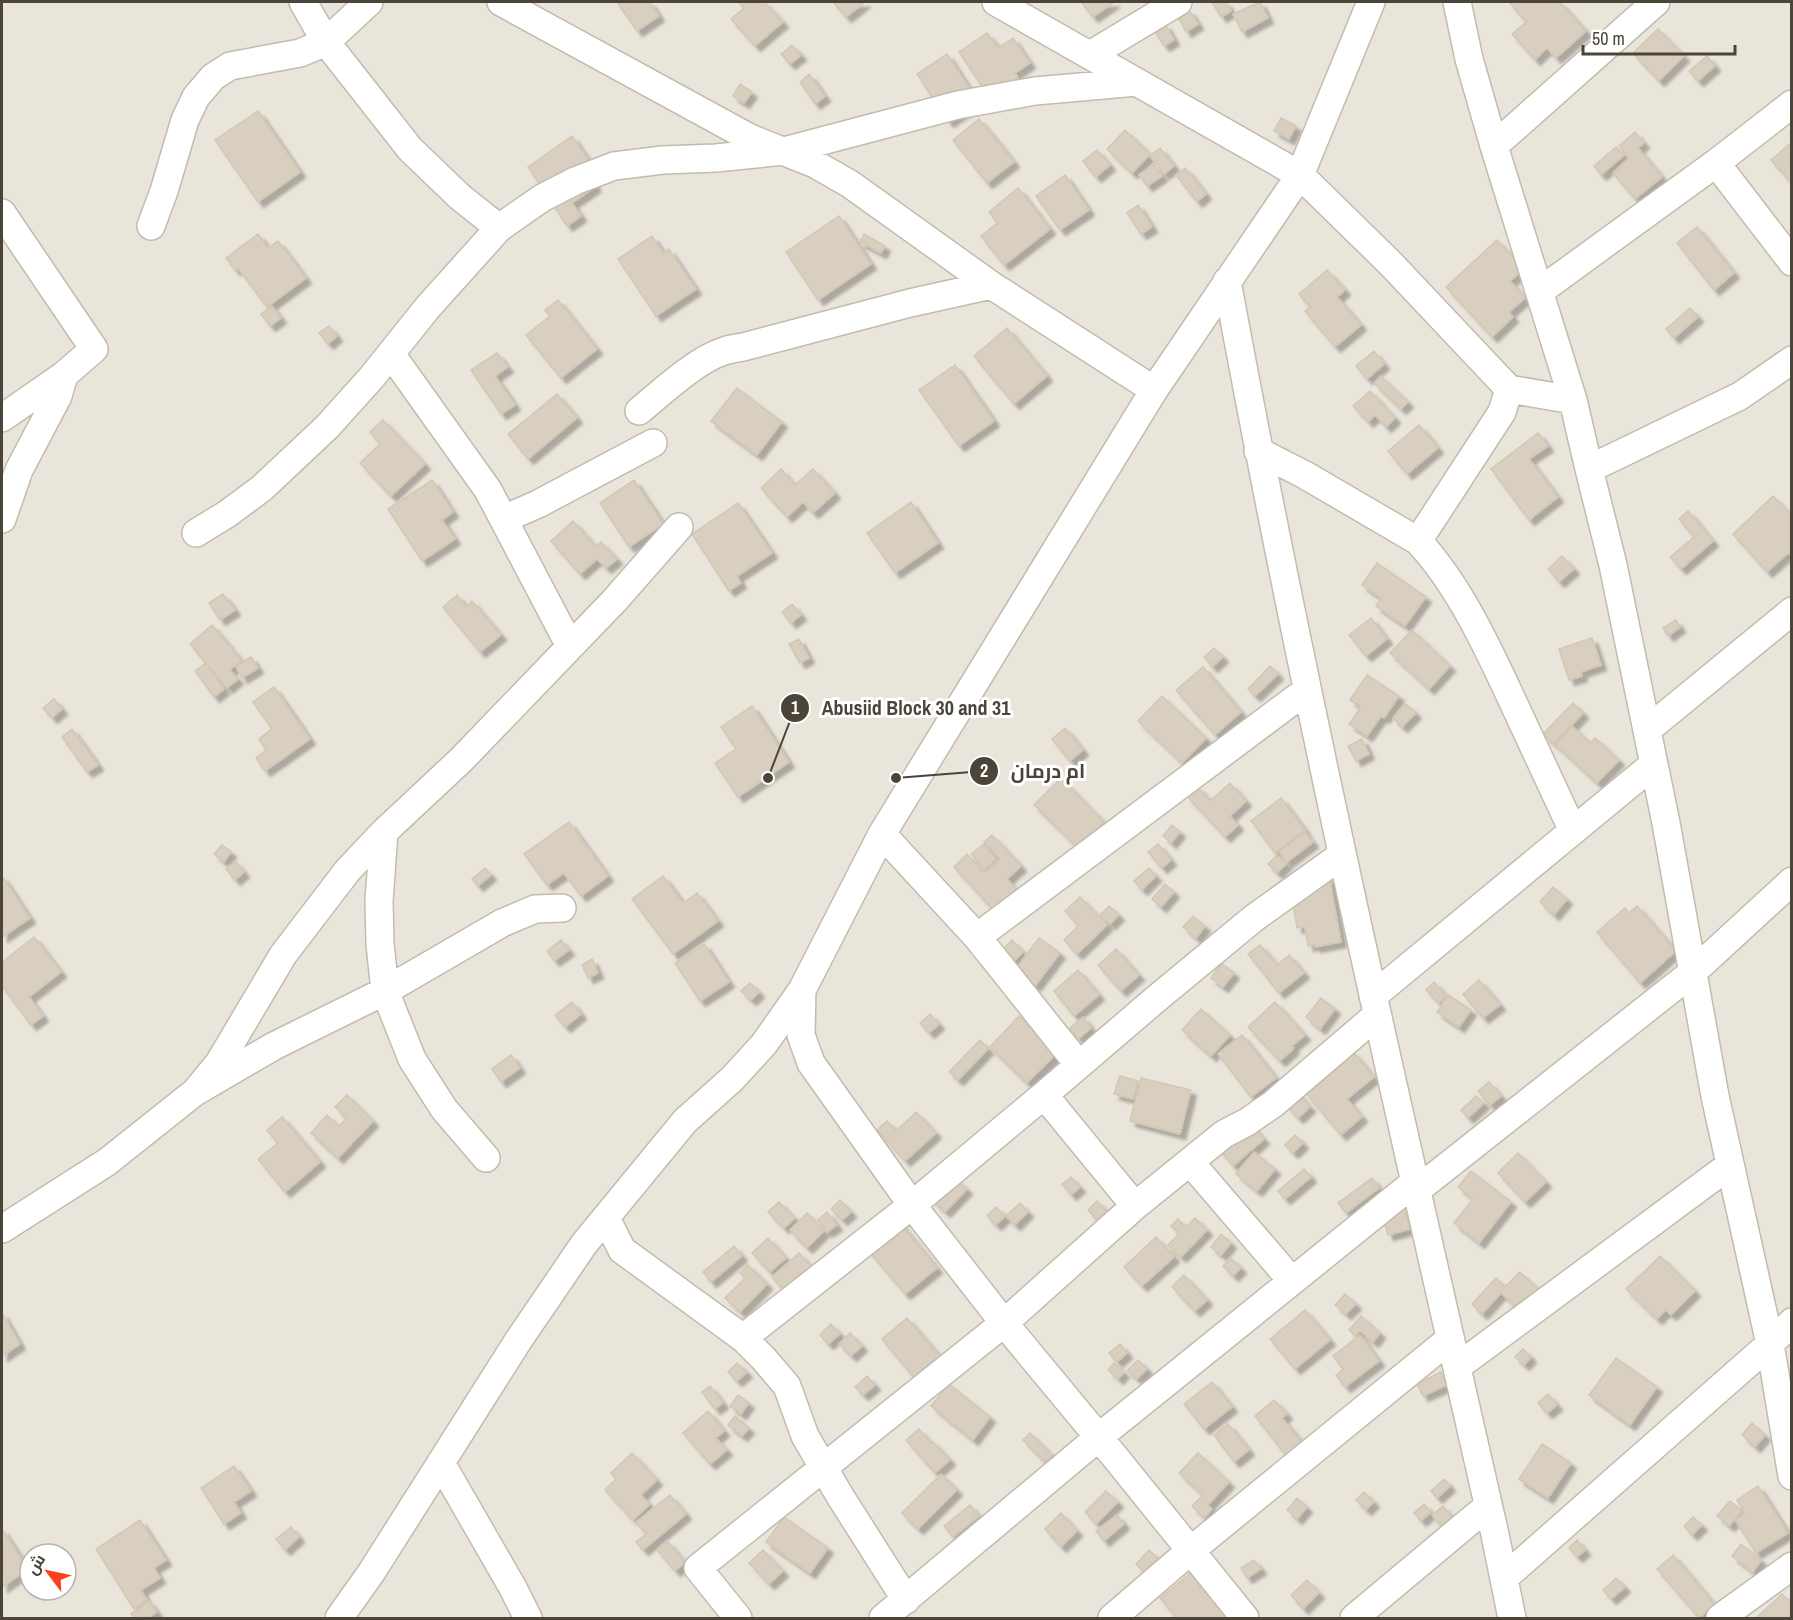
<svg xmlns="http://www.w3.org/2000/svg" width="1793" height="1620" font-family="'Archivo Narrow',Cairo,sans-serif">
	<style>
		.residential { fill: #eae5da; fill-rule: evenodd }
		.building { fill: #d8cfc1; stroke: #d3c7b4; stroke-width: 1.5; filter: url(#shadow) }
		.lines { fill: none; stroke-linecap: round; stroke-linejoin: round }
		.minor-casing { stroke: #c2bbae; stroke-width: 30 }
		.minor { stroke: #fff; stroke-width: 27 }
		.leader { fill: none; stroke: #4b4439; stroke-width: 2 }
		.callout-dot { fill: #4b4439; stroke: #fff; stroke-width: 2 }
		.mark-label { font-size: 18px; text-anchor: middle; font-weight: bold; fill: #fff }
		.callout-label { font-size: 20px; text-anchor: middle; font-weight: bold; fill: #4b4439; stroke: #fff; stroke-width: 6; stroke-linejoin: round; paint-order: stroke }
	</style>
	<defs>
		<filter id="shadow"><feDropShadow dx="5.5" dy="5.5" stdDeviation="1.5" flood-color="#0004"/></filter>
	</defs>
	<rect width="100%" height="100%" fill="#f6f3ec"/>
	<path class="residential" d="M2,2H1791V1618H2ZM30,1554H66V1590H30Z"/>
	<path class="building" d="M617,2H650L659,16L637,31Z
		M738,2H764L783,22L755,46L731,19L744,8Z
		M833,2H865L846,17Z
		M1081,2H1114L1093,17Z
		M1212,2H1226L1231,11L1221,17Z
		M1260,2L1268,18L1242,32L1233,14Z
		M1509,2H1560L1586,31L1556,58L1547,48L1535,60L1512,34L1526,22Z
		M1189,10L1198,24L1186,32L1178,17Z
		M1165,24L1174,40L1164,46L1154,30Z
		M1658,29L1684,56L1659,81L1633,53Z
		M987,33L998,48L1013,38L1030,63L1015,73L1018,78L989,97L959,52Z
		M792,45L801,55L790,64L781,54Z
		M947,54L978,102L948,122L917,74Z
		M1707,56L1715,66L1698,81L1689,71Z
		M809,74L825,96L815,104L800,82Z
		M740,84L752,92L744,103L733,96Z
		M258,111L300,172L258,202L215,140Z
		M1281,118L1296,126L1289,139L1274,131Z
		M979,119L1014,162L987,183L953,140Z
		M1125,130L1150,154L1132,173L1107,149Z
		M1635,132L1644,143L1638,148L1662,177L1635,199L1613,173L1629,158L1619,146Z
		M572,136L591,164L595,187L572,203L581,216L567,226L528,167Z
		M1792,142V183L1771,160Z
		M1616,147L1624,155L1601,175L1594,166Z
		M1160,148L1174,166L1164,174L1150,156Z
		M1097,150L1110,165L1096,177L1083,161Z
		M1154,165L1162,176L1147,186L1139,175Z
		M1185,168L1206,194L1197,202L1176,175Z
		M1065,175L1089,210L1060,230L1036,196Z
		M1018,188L1050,229L1004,265L981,236L997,223L989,212Z
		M1138,205L1152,227L1141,234L1127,213Z
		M839,216L871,264L818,300L786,252Z
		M1697,227L1734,273L1714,290L1677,243Z
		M258,234L268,248L278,241L306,278L267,307L238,268L235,270L226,258Z
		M864,234L885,246L881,253L860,242Z
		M652,236L663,253L669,249L696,289L656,316L618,259Z
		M1497,240L1524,269L1510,281L1525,298L1509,312L1513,317L1492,337L1446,287Z
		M1327,270L1345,290L1337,297L1361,325L1335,347L1305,311L1310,307L1299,294Z
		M558,300L597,349L561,378L526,335L550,316L545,310Z
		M272,306L281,318L270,326L261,314Z
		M1690,308L1698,317L1674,338L1666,329Z
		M329,326L337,336L328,344L319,333Z
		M1007,328L1047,376L1014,404L974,356Z
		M1374,351L1384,364L1367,379L1356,366Z
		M497,353L508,367L495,376L515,405L501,414L471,370Z
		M955,365L994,421L959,446L919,390Z
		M1381,376L1408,402L1401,409L1374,383Z
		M737,388L782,422L757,455L711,421Z
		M1370,391L1395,418L1386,427L1375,415L1368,422L1353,406Z
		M557,394L577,418L528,459L508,434Z
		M383,420L425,464L391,496L360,463L380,444L370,432Z
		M1419,425L1438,448L1407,474L1388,451Z
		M1538,433L1548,446L1529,459L1558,497L1529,520L1491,469Z
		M781,469L795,485L813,469L835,493L813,513L803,502L787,517L761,488Z
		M432,480L453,512L442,520L455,539L422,561L388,509Z
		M634,480L663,524L629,547L600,503Z
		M1773,496L1792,516V552L1789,554L1788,553L1767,572L1733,534Z
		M911,502L938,543L895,573L867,533Z
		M738,503L772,553L737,576L741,583L729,591L692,534Z
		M1688,511L1713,541L1681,569L1670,557L1694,537L1679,519Z
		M573,521L596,547L601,542L617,559L606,568L597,559L580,574L551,541Z
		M1562,556L1574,569L1559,582L1548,569Z
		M1377,563L1426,597L1405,626L1376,606L1381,598L1362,585Z
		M223,594L235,610L220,620L209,603Z
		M457,595L466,607L472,601L501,635L480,652L443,607Z
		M792,604L801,615L791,623L782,612Z
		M1371,618L1387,639L1366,656L1349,635Z
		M1676,620L1680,627L1668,636L1663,628Z
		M212,625L241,660L230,670L238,679L227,688L190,644Z
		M1412,630L1450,666L1429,689L1390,653Z
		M1592,638L1601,665L1581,672L1582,676L1569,680L1559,649Z
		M799,639L809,658L800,663L789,644Z
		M1214,648L1223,657L1212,667L1204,657Z
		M251,657L258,668L242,678L236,666Z
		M206,663L224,689L214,697L195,671Z
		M1270,666L1278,674L1255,696L1248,689Z
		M1203,667L1241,712L1215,735L1176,690Z
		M1367,675L1399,696L1384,718L1381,716L1367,736L1349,724L1361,707L1350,700Z
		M274,687L310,739L265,771L256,758L266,750L259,739L272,729L253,702Z
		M1162,696L1206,738L1182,763L1138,721Z
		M54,699L62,709L52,718L43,708Z
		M1573,703L1583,713L1554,744L1543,734Z
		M1406,704L1416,713L1402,727L1393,718Z
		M752,706L789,762L738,797L715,763L736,749L721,727Z
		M1572,726L1590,743L1595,738L1619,760L1597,783L1555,744Z
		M1065,728L1083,750L1070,761L1052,739Z
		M72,729L98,765L87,772L62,737Z
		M1362,739L1369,754L1356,761L1348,746Z
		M1061,778L1104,822L1078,848L1034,805Z
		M1230,783L1246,801L1230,816L1238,825L1225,837L1187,796L1197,786L1210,801Z
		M1281,798L1305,830L1275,853L1251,821Z
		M569,822L608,876L581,896L564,873L547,885L524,854Z
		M1172,825L1180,832L1171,843L1163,836Z
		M1305,832L1313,842L1287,862L1279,852Z
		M992,835L1021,866L1007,879L1021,894L998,915L954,867L967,854L984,873L1000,859L984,842Z
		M984,844L996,859L984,870L971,854Z
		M1158,844L1171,860L1162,868L1148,852Z
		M222,845L231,852L224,862L214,854Z
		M1277,855L1286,864L1277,873L1268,864Z
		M235,861L244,872L235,880L226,869Z
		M485,868L491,875L478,886L472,879Z
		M1149,868L1156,876L1142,890L1134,881Z
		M2,876L30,918L2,937Z
		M663,876L683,903L697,893L718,921L673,954L632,899Z
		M1329,876L1341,942L1315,947V944L1308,946L1305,927L1297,928L1292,897Z
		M1165,884L1174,892L1161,907L1152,899Z
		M1553,887L1567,899L1554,915L1540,902Z
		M1080,897L1107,925L1077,954L1064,940L1079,925L1065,911Z
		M1109,906L1119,915L1110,924L1100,915Z
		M1637,906L1676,951L1640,983L1597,932L1625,908L1629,913Z
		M1193,916L1205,926L1196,938L1183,927Z
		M34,937L61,972L29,997L43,1016L31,1025L2,986V962Z
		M1039,938L1060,953L1035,986L1015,970Z
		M561,940L569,950L554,961L547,951Z
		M1012,940L1023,952L1013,962L1002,951Z
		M704,944L729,982L700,1001L675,963Z
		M1260,945L1277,965L1289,955L1304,973L1279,993L1248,954Z
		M1116,949L1139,975L1121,991L1098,965Z
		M592,959L598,973L588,978L582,965Z
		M1221,963L1234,973L1223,987L1211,978Z
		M1078,970L1099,995L1074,1016L1054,991Z
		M1479,980L1500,1005L1483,1018L1463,994Z
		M1434,982L1446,996L1439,1003L1426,990Z
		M750,983L759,992L751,1000L741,991Z
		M1448,995L1471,1010L1459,1027L1437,1012Z
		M1321,998L1335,1009L1320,1029L1306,1017Z
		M572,1002L581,1014L565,1027L555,1015Z
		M1275,1002L1305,1035L1292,1046L1294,1048L1280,1061L1248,1027Z
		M1201,1009L1230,1035L1211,1056L1182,1030Z
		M930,1014L939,1024L929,1033L920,1023Z
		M1019,1016L1057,1053L1027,1083L990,1047Z
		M1083,1017L1091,1028L1078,1039L1070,1028Z
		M1242,1035L1276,1078L1251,1097L1218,1054Z
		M980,1040L988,1049L958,1080L949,1072Z
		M1353,1052L1374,1077L1347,1099L1362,1117L1341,1135L1305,1092Z
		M511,1055L520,1068L501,1082L492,1069Z
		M1120,1076L1138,1081L1133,1099L1114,1094Z
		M1141,1078L1191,1090L1180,1134L1130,1121Z
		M1489,1082L1501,1096L1490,1105L1478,1091Z
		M1298,1093L1310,1107L1298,1118L1286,1105Z
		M347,1095L373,1121L338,1158L311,1133L327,1115L339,1126L347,1118L335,1107Z
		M1476,1096L1484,1103L1468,1118L1461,1110Z
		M916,1112L936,1133L905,1161L877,1130L887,1121L896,1131Z
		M282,1117L320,1162L285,1192L258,1159L278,1143L267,1130Z
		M1249,1122L1264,1139L1233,1166L1219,1149Z
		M1295,1135L1303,1143L1293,1153L1285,1145Z
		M1254,1152L1275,1169L1257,1191L1236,1174Z
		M1518,1153L1546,1182L1525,1202L1498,1173Z
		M1304,1169L1311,1177L1285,1199L1278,1191Z
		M1471,1171L1511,1202L1479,1243L1454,1223L1473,1199L1458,1187Z
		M954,1177L967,1189L945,1212L932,1200Z
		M1071,1177L1080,1187L1071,1195L1062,1184Z
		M1372,1178L1379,1188L1346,1213L1338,1203Z
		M840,1200L851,1212L842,1220L831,1209Z
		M1097,1201L1107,1212L1098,1221L1088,1210Z
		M779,1202L795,1218L784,1228L768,1212Z
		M1020,1203L1028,1212L1015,1225L1006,1216Z
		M996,1207L1005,1216L996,1225L987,1216Z
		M1404,1208L1410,1229L1388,1235L1382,1214Z
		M827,1212L837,1225L827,1232L818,1220Z
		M807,1213L824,1231L807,1248L790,1230Z
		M1195,1218L1207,1230L1181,1257L1168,1245L1179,1234L1171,1226L1178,1219L1186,1227Z
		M900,1223L937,1268L905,1294L868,1250Z
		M1221,1234L1231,1243L1221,1255L1211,1247Z
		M1156,1237L1174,1257L1142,1286L1124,1267Z
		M768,1238L786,1258L770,1272L752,1253Z
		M734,1246L742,1256L711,1282L703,1272Z
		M799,1253L815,1271L788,1295L772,1277Z
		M1660,1256L1695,1291L1671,1315L1666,1310L1657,1319L1626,1289Z
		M1231,1258L1241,1268L1233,1276L1223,1266Z
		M748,1265L767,1284L740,1312L725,1298L745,1278L740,1273Z
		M1520,1272L1538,1289L1519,1310L1501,1293L1482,1314L1472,1304L1496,1278L1505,1287Z
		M1184,1275L1207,1300L1195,1311L1172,1287Z
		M1345,1294L1356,1304L1346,1314L1335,1305Z
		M1305,1310L1330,1340L1295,1369L1270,1339Z
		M2,1313L20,1344L2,1356Z
		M1361,1316L1380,1333L1373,1342L1360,1331L1355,1336L1349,1330Z
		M907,1318L942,1359L916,1380L882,1339Z
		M831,1324L840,1334L828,1344L820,1335Z
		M850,1333L862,1346L851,1356L839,1344Z
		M1360,1335L1379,1361L1345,1387L1336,1375L1343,1369L1333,1356Z
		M1120,1344L1127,1353L1117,1362L1109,1353Z
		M1523,1349L1531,1357L1524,1365L1515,1357Z
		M1616,1358L1657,1387L1630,1425L1589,1395Z
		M1138,1360L1147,1369L1137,1379L1127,1371Z
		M737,1363L747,1372L737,1381L728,1372Z
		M1114,1363L1124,1372L1118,1379L1108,1370Z
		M1441,1372L1447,1385L1423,1396L1417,1384Z
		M867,1376L875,1385L863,1395L855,1387Z
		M1212,1382L1232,1407L1204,1429L1184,1404Z
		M949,1384L990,1417L973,1440L931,1406Z
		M710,1386L723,1403L715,1409L702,1392Z
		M1548,1394L1557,1405L1547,1413L1538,1403Z
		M738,1395L749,1403L741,1414L730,1406Z
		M1274,1400L1287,1414L1282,1418L1304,1445L1288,1458L1255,1416Z
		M708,1411L724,1431L716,1438L727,1450L710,1464L683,1433Z
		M735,1416L749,1428L742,1436L728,1425Z
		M1752,1423L1765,1435L1755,1447L1742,1435Z
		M1228,1424L1249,1450L1234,1462L1214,1435Z
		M919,1429L931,1443L933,1442L950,1460L935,1473L906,1440Z
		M1030,1433L1052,1455L1045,1462L1023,1440Z
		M1542,1444L1571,1463L1548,1498L1519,1479Z
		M632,1453L657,1480L641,1495L650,1504L633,1520L605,1490L616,1479L611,1473Z
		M1198,1453L1229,1482L1208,1505L1212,1509L1204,1518L1192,1506L1203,1495L1179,1473Z
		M234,1466L251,1491L234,1502L241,1513L224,1524L201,1488Z
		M941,1474L957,1490L918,1529L902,1513Z
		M1444,1479L1450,1486L1437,1498L1431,1491Z
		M1758,1486L1788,1533L1756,1553L1735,1520L1745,1513L1737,1500Z
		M1106,1491L1118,1502L1096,1524L1085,1512Z
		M1364,1492L1374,1502L1366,1510L1356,1500Z
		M670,1495L686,1514L643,1550L636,1542L646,1534L636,1522Z
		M1297,1498L1307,1507L1297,1519L1287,1510Z
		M1730,1501L1742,1511L1729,1526L1717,1516Z
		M1424,1504L1431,1512L1421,1521L1414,1513Z
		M970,1505L979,1516L953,1537L944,1526Z
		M1443,1506L1452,1517L1441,1526L1432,1515Z
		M1061,1513L1077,1531L1061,1547L1045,1529Z
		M1117,1515L1124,1524L1104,1541L1096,1531Z
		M784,1517L828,1548L810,1573L766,1542Z
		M1693,1517L1702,1525L1692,1535L1684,1526Z
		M140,1520L166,1560L154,1568L160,1578L141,1590L147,1600L134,1609L96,1549Z
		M291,1527L299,1537L285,1550L276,1539Z
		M2,1529L28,1569L2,1587Z
		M1577,1540L1585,1550L1577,1557L1569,1548Z
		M667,1541L685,1562L675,1571L657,1550Z
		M1741,1544L1761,1560L1753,1572L1732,1556Z
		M763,1550L783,1571L769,1584L749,1563Z
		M1149,1550L1159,1560L1145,1573L1136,1564Z
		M1673,1555L1715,1605L1699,1618L1657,1569Z
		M1254,1560L1261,1569L1247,1578L1241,1568Z
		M1192,1572L1228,1618H1177L1160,1598Z
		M1616,1578L1625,1587L1611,1599L1603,1590Z
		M1307,1580L1319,1593L1303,1609L1291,1595Z
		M1782,1594L1792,1604V1618H1756Z
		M149,1601L157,1612L148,1618H134L131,1614Z"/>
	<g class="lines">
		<defs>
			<path id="minor" d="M303,2L326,42L410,149L460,197L499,228
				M501,2L750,138L815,164L850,184L991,285L1154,390
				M996,2L1300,175L1391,264L1509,389L1573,400
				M1457,2L1469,59L1494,146L1573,400L1589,469L1613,565L1666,823L1715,1096L1770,1344L1792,1476
				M1090,55L1178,2
				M1494,146L1656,2
				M1716,163L1792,262
				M2,213L94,349L64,375L2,418
				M151,226L164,191L185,120L196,97L213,77L230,66L300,53L326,42L369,2
				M1227,281C1304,700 1399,1115 1494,1530L1512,1618
				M1540,291L1716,163L1792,104
				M391,354L488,490L570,646
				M639,411C662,392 696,360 724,351C730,349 737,348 743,347L910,303L991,285
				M1258,451L1305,475L1418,541C1459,585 1488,648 1513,702C1533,745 1553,788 1573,831
				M1589,469L1740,396L1792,360
				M2,519L19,470L58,396L64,375
				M504,519L538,504L653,443
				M196,533L227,514L262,488L327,427L372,377L428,307L499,228L542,198L575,181L614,166L663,160L716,158L784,151L958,105L1035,91L1137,82
				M1418,541L1502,412L1509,389
				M1647,730L1792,611
				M384,832L379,901L380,944L385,991L412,1059L444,1109L486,1158
				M882,834L977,937L1079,1065
				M977,937L1307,690
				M802,990L801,1035L811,1063L912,1205L1004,1323L1115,1457L1245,1618
				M1373,996L1654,764
				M195,1092L219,1063L283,955L348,870L384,832L461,760L615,600L679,527
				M1044,1095L1135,1206
				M1190,1162L1292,1281
				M1417,1190L1693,972L1792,881
				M606,1218L622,1250L743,1338L764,1359L787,1386L805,1436L840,1496L906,1600
				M2,1229L107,1162L195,1092L274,1046L385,991L502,923L535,909L562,908
				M743,1338L912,1205L1044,1095L1156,999L1254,918L1342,855
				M1457,1367L1730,1165
				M441,1463L513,1588L528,1618
				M1504,1578L1770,1344L1792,1322
				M339,1618L371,1573L518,1341L584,1244L685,1121L732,1079L764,1044L802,990L882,834L1154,390L1300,175L1371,2
				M738,1618L698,1568L1004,1323L1135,1206L1224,1134L1247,1122L1273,1104L1377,1015
				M883,1618L1099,1437L1415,1182
				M1112,1618L1190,1551L1450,1339
				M1354,1618L1488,1506
				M1720,1618L1792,1566"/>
		</defs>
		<use href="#minor" class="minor-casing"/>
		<use href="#minor" class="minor"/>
	</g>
	<path class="leader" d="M768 778L795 708M896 778L984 771"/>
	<g class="callout-dot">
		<circle cx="768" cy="778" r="6"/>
		<circle cx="896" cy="778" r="6"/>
		<circle cx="795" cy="708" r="15"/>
		<circle cx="984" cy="771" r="15"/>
	</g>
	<g class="mark-label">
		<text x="795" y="714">1</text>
		<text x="984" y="777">2</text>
	</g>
	<g class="callout-label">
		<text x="916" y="715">Abusiid Block 30 and 31</text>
		<text x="1048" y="778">ام درمان</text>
	</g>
	<rect width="1793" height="1620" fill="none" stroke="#4b4439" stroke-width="6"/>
	<g transform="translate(48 1572) rotate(302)"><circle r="28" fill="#ffffff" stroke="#b7b4b0" stroke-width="1.5"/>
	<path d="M0-4.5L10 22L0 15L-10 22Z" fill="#fc3f1d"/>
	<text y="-9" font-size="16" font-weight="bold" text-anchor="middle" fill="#4b4439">ش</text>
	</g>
	<path d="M1583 45v9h152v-9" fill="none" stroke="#4b4439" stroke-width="3"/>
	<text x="1592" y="45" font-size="18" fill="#4b4439" stroke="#ffffff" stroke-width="4.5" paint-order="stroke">50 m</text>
</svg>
